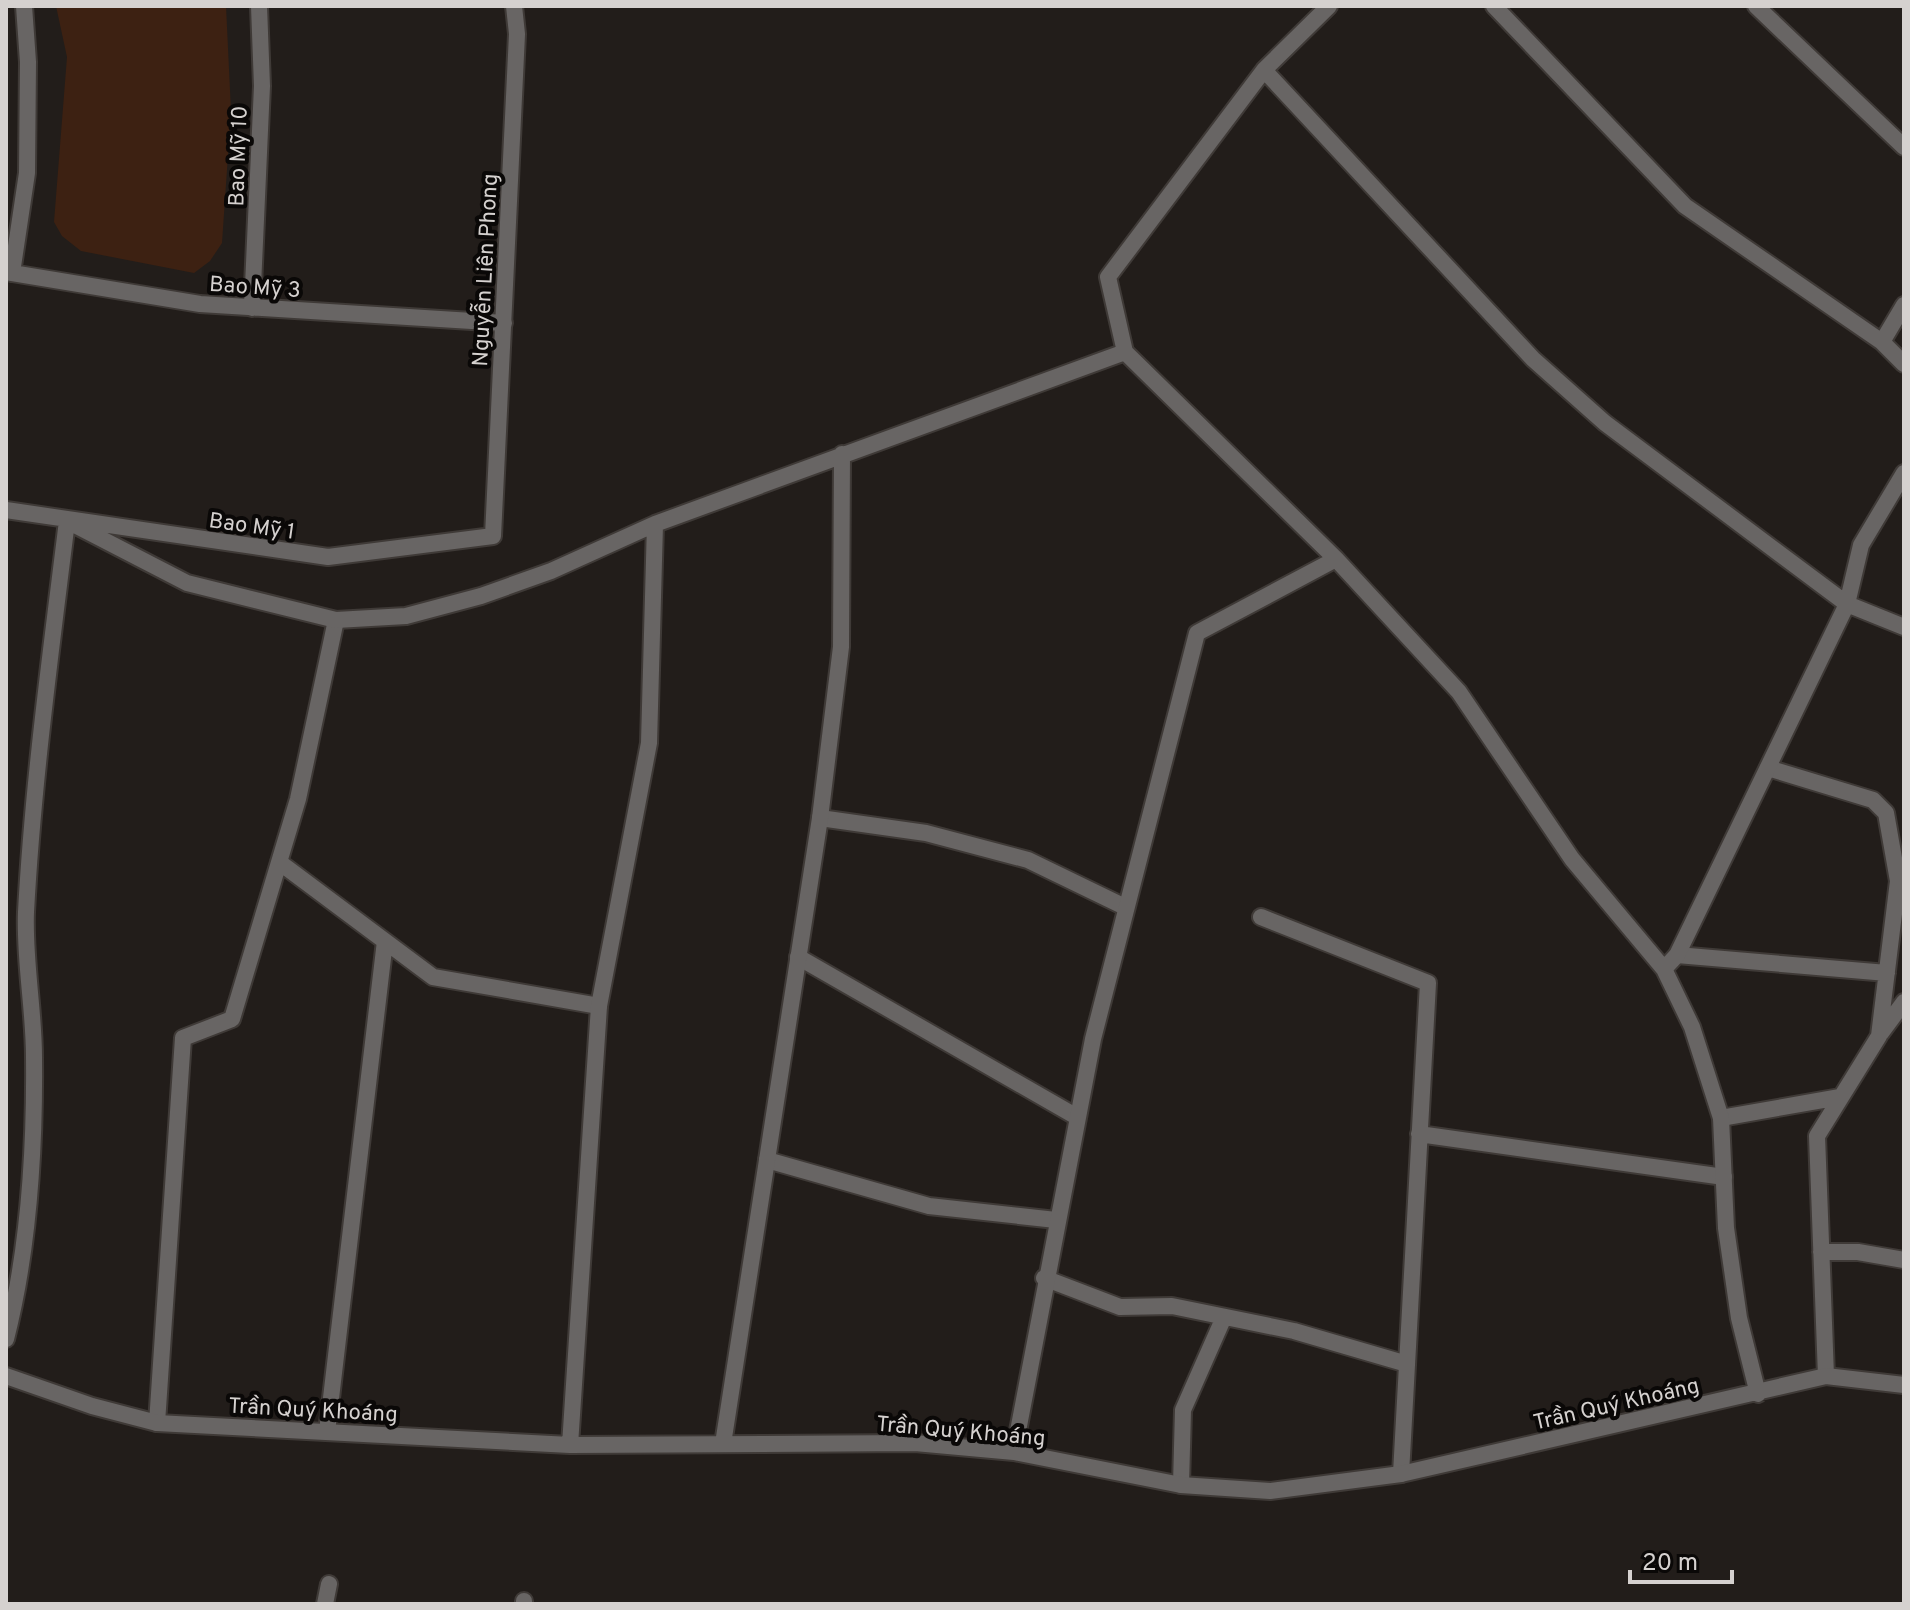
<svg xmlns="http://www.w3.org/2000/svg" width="1910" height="1610" font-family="Overpass,sans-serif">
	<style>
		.green { fill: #3d2112 }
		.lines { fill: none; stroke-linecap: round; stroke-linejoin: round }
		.lane-casing { stroke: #3f3a37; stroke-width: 20 }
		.street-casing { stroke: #3f3a37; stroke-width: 20 }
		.lane { stroke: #686564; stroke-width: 16 }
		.street { stroke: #686564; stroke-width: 16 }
		.labels { text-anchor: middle; stroke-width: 8; stroke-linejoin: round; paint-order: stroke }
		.street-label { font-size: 22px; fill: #d5d1cf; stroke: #0a0807 }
	</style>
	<rect width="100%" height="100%" fill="#221d1a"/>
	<path class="green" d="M56,6H226L231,111L222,243L210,261L194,273L81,251L62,236L54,222L67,57Z"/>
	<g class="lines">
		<defs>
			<path id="lane" d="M1768,768L1873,800L1886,813L1898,881L1879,1036L1817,1136L1826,1376
				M820,818L926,833L1028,860L1125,907
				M279,862L433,977L599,1006
				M1261,917L1428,983L1401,1474
				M1677,955L1887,973
				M798,957L1077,1117
				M1881,1033L1904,1002
				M1721,1118L1840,1097
				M1419,1134L1724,1177
				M767,1160L929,1206L1056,1220
				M1821,1252H1858L1904,1260
				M1044,1278L1120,1307L1172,1306L1294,1331L1407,1364
				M157,1423L183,1038L232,1019L298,799L336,620
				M327,1432L385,941
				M1181,1485L1183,1410L1224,1317
				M524,1601V1604
				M325,1604L329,1584"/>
			<path id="street" d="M1329,6L1264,70L1108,277L1125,352L1336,559L1459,692L1572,859L1664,969L1692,1027L1721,1118L1726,1228L1739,1318L1758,1394
				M1494,6L1685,206L1882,342L1904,364
				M1756,6L1904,147
				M1264,70L1533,359L1605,423L1847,604L1904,627
				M6,272L200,304L504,323
				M12,273L27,173L28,62L24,6
				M252,308L262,86L259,6
				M1882,342L1904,305
				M6,510L328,557L493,536L517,34L514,6
				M1664,969L1677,955L1847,604L1861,545L1904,473
				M6,1339C29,1249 35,1150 34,1057C34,1009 24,960 26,912C33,781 51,651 67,521L187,583L336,620L406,616L481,596L551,571L655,524L1125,352
				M6,1376L92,1406L157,1423L570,1445L915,1443L1014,1452L1181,1485L1270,1491L1401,1474L1826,1376L1904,1385
				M723,1444L820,818L841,647L842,454
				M570,1445L599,1006L649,743L655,524
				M1014,1452L1093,1039L1197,633L1336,559"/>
		</defs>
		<use href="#lane" class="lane-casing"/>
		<use href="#street" class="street-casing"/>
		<use href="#lane" class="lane"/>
		<use href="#street" class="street"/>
	</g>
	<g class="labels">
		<g class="street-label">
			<text transform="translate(237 156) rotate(-88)" y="8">Bao Mỹ 10</text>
			<text transform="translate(484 270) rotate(-87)" y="8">Nguyễn Liên Phong</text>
			<text transform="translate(255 286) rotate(4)" y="8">Bao Mỹ 3</text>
			<text transform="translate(252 525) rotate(8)" y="8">Bao Mỹ 1</text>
			<text transform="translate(1616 1403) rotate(-13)" y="8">Trần Quý Khoáng</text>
			<text transform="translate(313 1409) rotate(3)" y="8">Trần Quý Khoáng</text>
			<text transform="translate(961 1430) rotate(5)" y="8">Trần Quý Khoáng</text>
		</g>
	</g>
	<rect width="1910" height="1610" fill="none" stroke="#d5d1cf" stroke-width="16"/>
	<path d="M1630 1570v12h102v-12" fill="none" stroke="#d5d1cf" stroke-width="4"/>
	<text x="1642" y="1570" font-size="24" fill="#d5d1cf" stroke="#0a0807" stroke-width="6" paint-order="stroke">20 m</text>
</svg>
